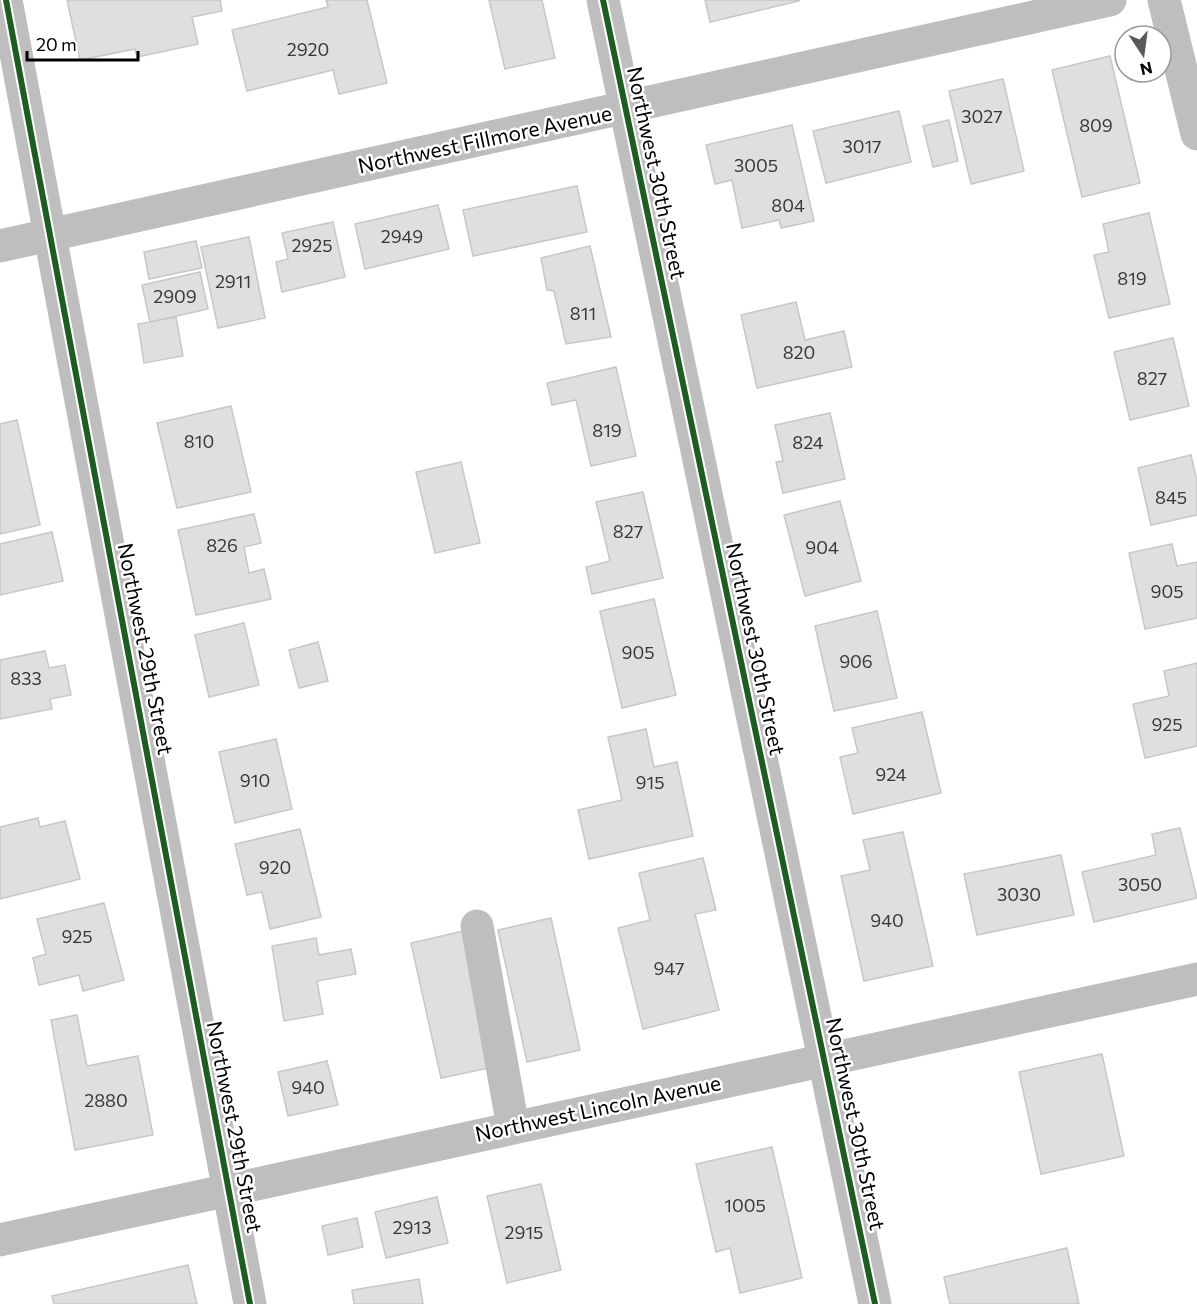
<svg xmlns="http://www.w3.org/2000/svg" width="1197" height="1304" font-family="Commissioner,sans-serif">
	<style>
		.building { fill: #dfdfdf; stroke: #c7c7c7; stroke-width: 1.5 }
		.lines { fill: none; stroke-linecap: round; stroke-linejoin: round }
		.minor { stroke: #bebebe; stroke-width: 33 }
		.cycleway-casing { stroke: #fff; stroke-width: 10 }
		.cycleway { stroke: #1b5e20; stroke-width: 6 }
		.labels { text-anchor: middle; stroke-width: 5; stroke-linejoin: round; paint-order: stroke }
		.number-label { font-size: 18px; fill: #383838 }
		.street-label { font-size: 21px; fill: #000; stroke: #fff }
	</style>
	<rect width="100%" height="100%" fill="#fff"/>
	<path class="building" d="M67,0H220L222,11L192,17L198,44L137,57L135,49L80,60Z
		M326,0H367L387,83L339,94L333,70L247,91L232,30L328,7Z
		M489,0H542L555,58L505,69Z
		M705,0H799V1L710,22Z
		M1110,56L1140,183L1082,197L1052,70Z
		M1003,79L1024,171L971,184L949,91Z
		M899,111L911,162L826,183L813,131Z
		M949,120L958,161L933,167L923,126Z
		M792,125L814,221L781,228L779,220L742,228L732,180L715,184L706,145Z
		M577,186L587,232L473,256L463,210Z
		M438,205L449,249L365,269L355,224Z
		M1149,213L1170,304L1109,318L1094,255L1109,252L1103,224Z
		M333,222L345,277L282,292L276,262L288,259L282,233Z
		M249,237L265,318L218,328L201,247Z
		M196,241L202,268L149,279L144,252Z
		M590,246L611,337L566,344L554,291L547,290L541,258Z
		M200,272L208,309L150,322L142,285Z
		M796,302L805,340L844,331L852,367L757,388L741,315Z
		M176,317L183,356L144,363L138,324Z
		M1173,338L1189,406L1130,420L1114,352Z
		M616,367L636,456L591,466L576,400L552,405L547,383Z
		M231,406L251,492L177,508L157,423Z
		M830,413L845,479L783,493L776,462L783,461L775,425Z
		M17,420L40,525L0,534V424Z
		M1191,455L1197,481V515L1151,525L1138,468Z
		M461,462L480,543L435,553L416,472Z
		M643,492L663,578L592,594L586,567L610,561L596,502Z
		M840,501L861,581L805,596L784,515Z
		M254,514L261,543L244,547L249,573L264,569L271,599L196,615L178,530Z
		M52,532L63,581L0,595V544Z
		M1172,544L1177,566L1197,562V618L1145,629L1129,553Z
		M654,599L676,695L622,708L600,611Z
		M877,611L897,698L834,711L815,626Z
		M244,623L259,685L209,697L195,635Z
		M318,642L328,681L299,688L289,650Z
		M45,651L49,668L65,665L71,695L50,699L52,709L0,719V660Z
		M1197,663V746L1145,758L1133,704L1169,696L1164,671Z
		M922,712L941,793L853,814L840,757L858,753L852,728Z
		M646,729L654,767L677,762L693,836L589,859L578,810L622,800L608,737Z
		M276,739L292,809L235,823L219,752Z
		M38,818L40,827L65,821L80,879L0,899V827Z
		M1180,828L1197,898L1094,922L1082,872L1156,855L1152,834Z
		M300,829L321,917L270,929L262,892L247,895L235,844Z
		M903,832L933,966L864,981L841,876L870,870L863,840Z
		M1061,855L1074,915L977,935L964,874Z
		M703,858L716,910L695,914L719,1010L643,1029L618,928L650,920L639,873Z
		M104,903L124,980L83,991L79,975L39,985L33,958L46,954L37,919Z
		M551,918L580,1050L527,1062L498,930Z
		M464,931L494,1067L441,1078L411,943Z
		M316,938L319,955L351,949L356,974L317,981L323,1014L284,1021L272,946Z
		M77,1015L87,1066L138,1056L153,1135L75,1150L51,1020Z
		M1102,1054L1124,1156L1041,1174L1019,1072Z
		M327,1061L338,1105L288,1116L278,1072Z
		M772,1147L802,1278L740,1293L730,1248L716,1252L696,1164Z
		M541,1184L561,1270L507,1283L487,1196Z
		M437,1197L448,1243L386,1258L375,1212Z
		M357,1218L363,1247L328,1255L322,1226Z
		M1067,1248L1079,1304H950L944,1277Z
		M188,1265L197,1304H54L52,1296Z
		M419,1279L423,1304H354L352,1290Z"/>
	<g class="lines">
		<path class="minor" d="M6,0L250,1304
			M603,0L875,1304
			M1164,0L1197,134
			M0,246L1110,0
			M477,926L513,1127
			M0,1240L1197,979"/>
		<defs>
			<path id="cycleway" d="M6,0L250,1304
				M603,0L875,1304"/>
		</defs>
		<use href="#cycleway" class="cycleway-casing"/>
		<use href="#cycleway" class="cycleway"/>
	</g>
	<g class="labels">
		<g class="number-label">
			<text x="308" y="56">2920</text>
			<text x="982" y="123">3027</text>
			<text x="1096" y="132">809</text>
			<text x="862" y="153">3017</text>
			<text x="756" y="172">3005</text>
			<text x="788" y="212">804</text>
			<text x="402" y="243">2949</text>
			<text x="312" y="252">2925</text>
			<text x="1132" y="285">819</text>
			<text x="233" y="288">2911</text>
			<text x="175" y="303">2909</text>
			<text x="583" y="320">811</text>
			<text x="799" y="359">820</text>
			<text x="1152" y="385">827</text>
			<text x="607" y="437">819</text>
			<text x="199" y="448">810</text>
			<text x="808" y="449">824</text>
			<text x="1171" y="504">845</text>
			<text x="628" y="538">827</text>
			<text x="222" y="552">826</text>
			<text x="822" y="554">904</text>
			<text x="1167" y="598">905</text>
			<text x="638" y="659">905</text>
			<text x="856" y="668">906</text>
			<text x="26" y="685">833</text>
			<text x="1167" y="731">925</text>
			<text x="891" y="781">924</text>
			<text x="255" y="787">910</text>
			<text x="650" y="789">915</text>
			<text x="275" y="874">920</text>
			<text x="1140" y="891">3050</text>
			<text x="1019" y="901">3030</text>
			<text x="887" y="927">940</text>
			<text x="77" y="943">925</text>
			<text x="669" y="975">947</text>
			<text x="308" y="1094">940</text>
			<text x="106" y="1107">2880</text>
			<text x="745" y="1212">1005</text>
			<text x="412" y="1234">2913</text>
			<text x="524" y="1239">2915</text>
		</g>
		<g class="street-label">
			<text transform="translate(485 140) rotate(-12)" y="7">Northwest Fillmore Avenue</text>
			<text transform="translate(656 173) rotate(78)" y="7">Northwest 30th Street</text>
			<text transform="translate(145 649) rotate(79)" y="7">Northwest 29th Street</text>
			<text transform="translate(755 649) rotate(78)" y="7">Northwest 30th Street</text>
			<text transform="translate(598 1109) rotate(-12)" y="7">Northwest Lincoln Avenue</text>
			<text transform="translate(855 1124) rotate(78)" y="7">Northwest 30th Street</text>
			<text transform="translate(234 1127) rotate(79)" y="7">Northwest 29th Street</text>
		</g>
	</g>
	<g transform="translate(1143 54) rotate(167)"><circle r="28" fill="#ffffff" stroke="#999999" stroke-width="1.5"/>
	<path d="M0-4.5L10 22L0 15L-10 22Z" fill="#595959"/>
	<text y="-9" font-size="16" font-weight="bold" text-anchor="middle" fill="#000000">N</text>
	</g>
	<path d="M27 51v9h111v-9" fill="none" stroke="#000000" stroke-width="3"/>
	<text x="36" y="51" font-size="18" fill="#000000" stroke="#ffffff" stroke-width="4.5" paint-order="stroke">20 m</text>
</svg>
